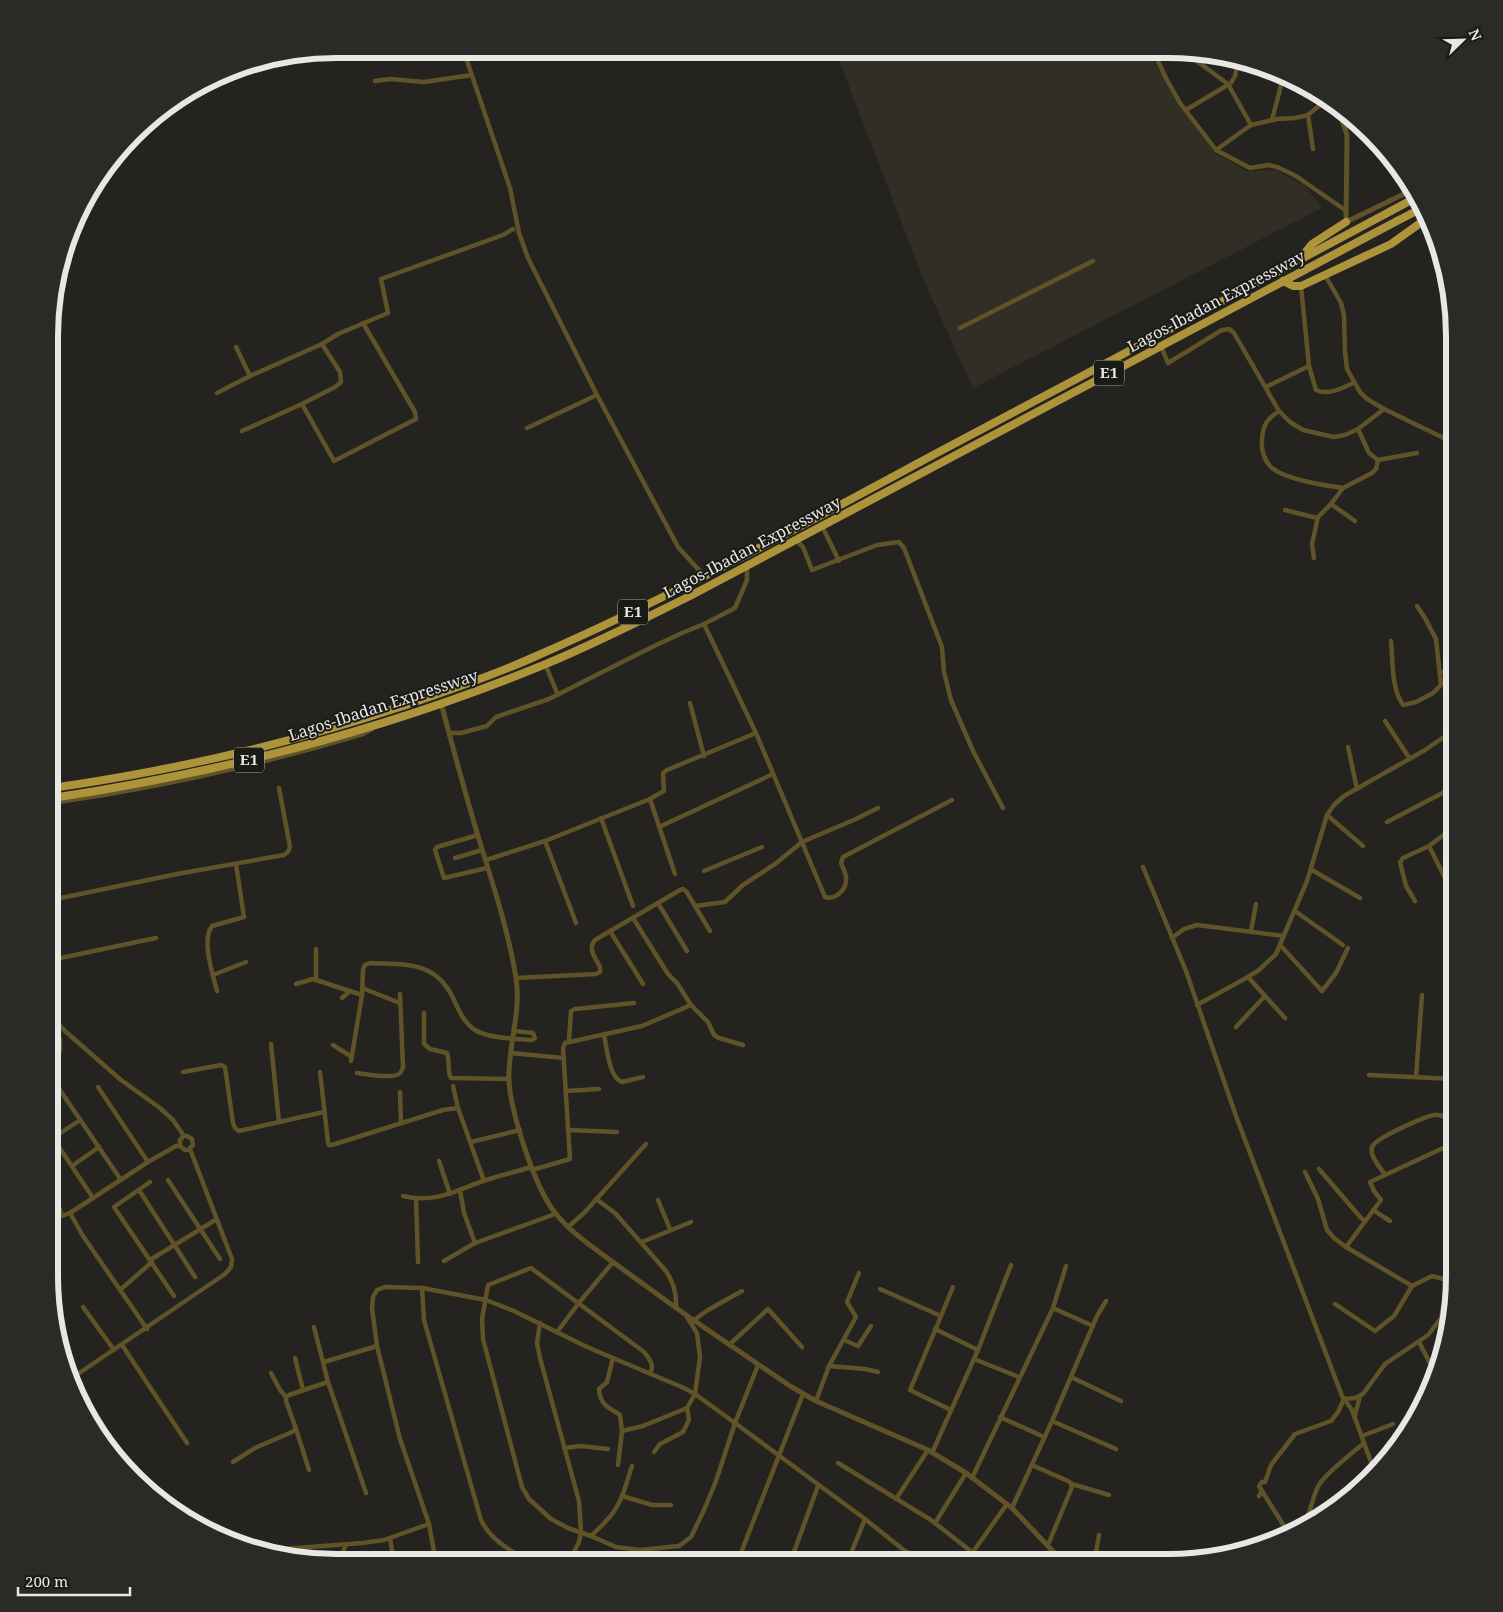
<svg xmlns="http://www.w3.org/2000/svg" width="1503" height="1612" viewBox="0 0 1503 1612" font-family="'Noto Serif',serif">
	<style>
		.built { fill: #312e26 }
		.lines { fill: none; stroke-linecap: round; stroke-linejoin: round }
		.minor { stroke: #5f5327; stroke-width: 4.5 }
		.tertiary { stroke: #5f5327; stroke-width: 5 }
		.motorway { stroke: #ad943a; stroke-width: 8 }
		.motorway-bridge { stroke: #ad943a; stroke-width: 8 }
		.labels { text-anchor: middle; stroke-width: 4; stroke-linejoin: round; paint-order: stroke }
		.shield { fill: #1a1a17; stroke: #aaaaa7; stroke-width: 1 }
		.shield-label { font-size: 15px; font-weight: bold; fill: #e7e7e5 }
		.street-label { font-size: 16px; fill: #e7e7e5; stroke: #1a1a17 }
		.rim { fill: none; stroke: #e7e7e5; stroke-width: 6 }
	</style>
	<rect width="100%" height="100%" fill="#242320"/>
	<path class="built" d="M835,50L1150,51V55L1185,113L1215,153L1246,171L1276,170L1305,186L1322,208L973,388L924,281Z"/>
	<g class="lines">
		<g class="minor">
			<path d="M463,49L510,188L519,233L528,258L597,395L678,547L697,568L706,576"/>
			<path d="M1153,51L1166,78L1180,103L1216,150L1250,168L1269,165L1277,167L1296,176L1345,210"/>
			<path d="M1193,51L1192,56L1194,59L1228,84L1251,125"/>
			<path d="M375,81L390,79L424,82L472,75"/>
			<path d="M1186,110L1231,83L1235,76L1238,62"/>
			<path d="M1308,115L1313,149"/>
			<path d="M1272,120L1283,78"/>
			<path d="M1216,150L1251,125L1277,119L1295,118L1308,115L1327,99"/>
			<path d="M1406,193L1412,189"/>
			<path d="M1419,224L1427,220"/>
			<path d="M1325,275L1341,303L1344,315L1345,352L1347,369L1360,392L1367,399L1384,409L1454,443"/>
			<path d="M1301,286L1309,366L1316,390C1328,396 1342,388 1353,383"/>
			<path d="M960,328L1093,261"/>
			<path d="M1161,346L1168,363L1222,330L1229,329L1234,333L1279,411L1290,422L1303,430L1334,437L1345,435L1358,429L1384,409"/>
			<path d="M236,347L250,376"/>
			<path d="M1266,387L1309,366"/>
			<path d="M217,393L250,376L322,344L338,334L388,313L381,279L503,235L513,229"/>
			<path d="M302,404L334,461L416,419L415,412L363,323"/>
			<path d="M1279,411C1267,419 1263,425 1262,439C1261,449 1264,461 1272,468C1287,480 1324,485 1343,488"/>
			<path d="M527,428L597,395"/>
			<path d="M1358,429L1369,453L1378,460L1417,453"/>
			<path d="M242,431L302,404L335,387L341,382L340,372L322,344"/>
			<path d="M1331,504L1355,521"/>
			<path d="M1285,510L1317,518"/>
			<path d="M822,526L839,561"/>
			<path d="M796,540L803,547L812,570L877,545L899,542L904,548L942,647L944,672L951,700L973,751L1003,808"/>
			<path d="M1314,558L1312,544L1318,517L1331,504L1343,488L1372,473L1376,469L1378,460"/>
			<path d="M704,624L756,733L825,897C835,900 847,890 846,878C846,873 843,868 841,863L843,857L952,800"/>
			<path d="M1391,641C1393,661 1391,688 1403,705L1416,702L1433,693L1441,685L1436,639L1425,618L1417,606"/>
			<path d="M545,664L558,695"/>
			<path d="M1440,673L1454,669"/>
			<path d="M690,703L704,756"/>
			<path d="M1385,721L1410,759"/>
			<path d="M1453,731L1454,746"/>
			<path d="M450,733H461L487,726L496,717L549,699L650,648L682,633L704,624L735,608L747,580V566"/>
			<path d="M1348,747L1357,789"/>
			<path d="M650,799L675,874"/>
			<path d="M52,803C158,788 260,765 363,734L372,729"/>
			<path d="M1327,815L1363,846"/>
			<path d="M601,818L633,906"/>
			<path d="M1387,822L1454,787"/>
			<path d="M659,827L773,774"/>
			<path d="M478,835L437,847L435,850L444,878L487,868"/>
			<path d="M545,841L576,923"/>
			<path d="M1429,846L1454,896"/>
			<path d="M455,858L482,850"/>
			<path d="M486,860L545,841L650,799L664,791L663,773L667,770L756,733"/>
			<path d="M1143,867L1186,971L1236,1116L1342,1396L1352,1410L1375,1473"/>
			<path d="M1312,870L1360,898"/>
			<path d="M704,871L762,847"/>
			<path d="M51,900L177,874L284,855L288,852L290,847L279,788"/>
			<path d="M1415,901L1406,886L1400,862L1403,858L1429,846L1454,827"/>
			<path d="M658,903L687,951"/>
			<path d="M695,906L725,902L743,885L775,864L802,842L856,819L878,808"/>
			<path d="M1295,911L1343,945"/>
			<path d="M633,918L668,974L677,983L691,1005L708,1022L714,1035L719,1038L743,1045"/>
			<path d="M610,931L643,984"/>
			<path d="M1251,931L1256,904"/>
			<path d="M1172,938L1184,929L1197,925L1284,936"/>
			<path d="M1281,946L1322,991L1336,973L1348,948"/>
			<path d="M316,949V980"/>
			<path d="M51,960L156,938"/>
			<path d="M213,975L246,962"/>
			<path d="M1248,977L1285,1018"/>
			<path d="M516,978L596,974L600,972V967C596,958 587,950 595,940L680,890L683,889L686,891L710,931"/>
			<path d="M296,984L313,979L362,995"/>
			<path d="M362,988L400,1003"/>
			<path d="M217,991C213,975 201,940 212,926L244,917L236,864"/>
			<path d="M342,998L350,991"/>
			<path d="M1197,1005L1248,977L1259,970L1276,954L1307,881L1327,815L1334,805L1344,796L1425,750L1454,730"/>
			<path d="M51,1012L53,1018L65,1031L121,1080L160,1108L173,1120L184,1136H187L192,1139L193,1145L188,1150H185L180,1146V1140L184,1136"/>
			<path d="M424,1013V1044L430,1049L447,1053C450,1061 447,1072 451,1078L509,1079"/>
			<path d="M1236,1027L1265,996"/>
			<path d="M604,1035C607,1048 609,1078 622,1082L643,1077"/>
			<path d="M569,1041L571,1011L575,1009L634,1003"/>
			<path d="M271,1044L279,1122"/>
			<path d="M333,1045L352,1057"/>
			<path d="M511,1053L564,1058"/>
			<path d="M50,1056L60,1051V1040L54,1022"/>
			<path d="M351,1061L362,995L363,969L365,965L370,963C405,965 435,960 453,998C458,1009 464,1023 475,1030C487,1038 516,1039 532,1040L535,1038L533,1033L514,1031"/>
			<path d="M183,1072L221,1065L225,1067L233,1123L235,1128L239,1131L324,1112"/>
			<path d="M320,1072L328,1142L329,1145H332L443,1110L458,1108L484,1181"/>
			<path d="M357,1073C365,1074 392,1079 399,1074C402,1072 402,1070 403,1067L400,994"/>
			<path d="M1369,1075L1454,1079"/>
			<path d="M1416,1077L1422,995"/>
			<path d="M453,1086L458,1108"/>
			<path d="M98,1087L148,1162"/>
			<path d="M60,1090L121,1180"/>
			<path d="M566,1091L599,1089"/>
			<path d="M400,1092L401,1123"/>
			<path d="M568,1130L617,1132"/>
			<path d="M53,1138L93,1198"/>
			<path d="M50,1140L80,1120"/>
			<path d="M471,1142L520,1130"/>
			<path d="M439,1161L450,1194"/>
			<path d="M72,1166L99,1147"/>
			<path d="M1319,1169L1361,1218L1365,1221"/>
			<path d="M532,1170L570,1159L563,1048L565,1043L642,1026L691,1005"/>
			<path d="M1305,1172L1318,1199L1327,1230L1334,1238L1346,1247L1412,1286L1394,1316L1375,1331L1335,1304"/>
			<path d="M1385,1175C1381,1168 1369,1156 1372,1147C1375,1138 1424,1117 1434,1115C1440,1114 1443,1118 1449,1115"/>
			<path d="M168,1180L220,1259"/>
			<path d="M150,1182L114,1207L174,1296"/>
			<path d="M139,1190L195,1277"/>
			<path d="M460,1190L464,1213L475,1243"/>
			<path d="M50,1192L58,1204L62,1216"/>
			<path d="M403,1196C436,1204 456,1190 486,1180C501,1175 516,1172 531,1167"/>
			<path d="M416,1199L418,1262"/>
			<path d="M596,1199L615,1213L666,1271C674,1283 677,1294 676,1308"/>
			<path d="M658,1200L670,1229"/>
			<path d="M1373,1210L1390,1221"/>
			<path d="M70,1213L83,1236L147,1329"/>
			<path d="M50,1217L62,1216L70,1213L148,1162L176,1146H180"/>
			<path d="M568,1227L584,1213L646,1144"/>
			<path d="M642,1242L691,1222"/>
			<path d="M1346,1247L1381,1200L1374,1191L1370,1182L1454,1143"/>
			<path d="M150,1260L217,1219"/>
			<path d="M444,1261L475,1243L555,1214"/>
			<path d="M1412,1286L1432,1276L1454,1282"/>
			<path d="M422,1288L424,1320L481,1520C491,1541 512,1551 531,1563"/>
			<path d="M880,1289L941,1316L910,1390L951,1410"/>
			<path d="M120,1290L152,1262"/>
			<path d="M1444,1303L1450,1315"/>
			<path d="M83,1307L114,1350"/>
			<path d="M1053,1308L1093,1326"/>
			<path d="M941,1316L953,1287"/>
			<path d="M694,1320L708,1310L742,1291"/>
			<path d="M540,1323L537,1343L540,1358L579,1501L581,1532L579,1542L568,1563"/>
			<path d="M314,1327L328,1382L366,1493"/>
			<path d="M935,1329L978,1350"/>
			<path d="M557,1332L578,1304L613,1262"/>
			<path d="M844,1340L858,1346L871,1326"/>
			<path d="M1419,1342L1435,1373"/>
			<path d="M122,1345L187,1443"/>
			<path d="M729,1345L768,1309L802,1347"/>
			<path d="M295,1358L303,1390"/>
			<path d="M613,1358L607,1382L599,1389C600,1405 608,1407 620,1415L622,1431"/>
			<path d="M974,1359L1019,1377"/>
			<path d="M324,1362L377,1346"/>
			<path d="M829,1366L856,1317L847,1302L859,1273"/>
			<path d="M271,1373L280,1390L286,1397"/>
			<path d="M650,1373C655,1366 649,1358 644,1352L531,1268L488,1285L482,1319L483,1339L522,1487L529,1499L551,1519L568,1528L591,1536L616,1547L640,1550L679,1546L691,1537L704,1510L716,1481L735,1423L758,1365"/>
			<path d="M1071,1377L1121,1401"/>
			<path d="M69,1380L225,1274L231,1267L232,1259L190,1149"/>
			<path d="M1426,1392L1429,1389"/>
			<path d="M816,1401L829,1366L865,1369L878,1372"/>
			<path d="M1355,1415L1360,1396"/>
			<path d="M1000,1417L1044,1437"/>
			<path d="M1052,1421L1116,1449"/>
			<path d="M296,1429L309,1470"/>
			<path d="M1362,1436L1393,1424"/>
			<path d="M564,1448L581,1446L608,1449"/>
			<path d="M654,1452L660,1444L683,1432L689,1420L687,1408L695,1394L700,1357L697,1333L687,1317"/>
			<path d="M932,1453L978,1350L1011,1265"/>
			<path d="M233,1462L255,1448L292,1432L296,1429L286,1401V1397L289,1395L328,1382"/>
			<path d="M838,1463L931,1520L986,1563"/>
			<path d="M618,1465L622,1431L643,1426L687,1408"/>
			<path d="M1032,1465L1070,1482L1072,1487L1048,1545"/>
			<path d="M972,1478L1053,1308L1066,1266"/>
			<path d="M1072,1484L1109,1495"/>
			<path d="M1262,1491L1289,1534"/>
			<path d="M622,1496L652,1505H671"/>
			<path d="M1259,1496L1262,1491L1259,1486L1262,1482H1265L1271,1465L1295,1434L1331,1421L1338,1412L1344,1399L1355,1398L1363,1394L1385,1364L1428,1335L1441,1318L1444,1302L1454,1283"/>
			<path d="M896,1499L928,1450"/>
			<path d="M1012,1508L1052,1421L1097,1316L1106,1301"/>
			<path d="M935,1523L966,1473"/>
			<path d="M1301,1528C1312,1515 1312,1492 1321,1482C1331,1469 1350,1455 1364,1443"/>
			<path d="M591,1536C600,1527 610,1519 616,1508C624,1496 627,1480 632,1466"/>
			<path d="M390,1538L394,1563"/>
			<path d="M973,1552L1007,1504"/>
			<path d="M264,1554L270,1550L362,1543L384,1540L429,1524"/>
			<path d="M1096,1555L1103,1556L1110,1563"/>
			<path d="M339,1563L346,1544"/>
			<path d="M436,1563L429,1524L400,1439L377,1346L372,1308L373,1297L377,1290L385,1287L422,1288L486,1300L514,1311L587,1347L684,1388L695,1394L735,1423L865,1519L920,1563"/>
			<path d="M737,1563L803,1394"/>
			<path d="M790,1563L818,1486"/>
			<path d="M847,1563L865,1519"/>
			<path d="M903,1563L908,1552"/>
			<path d="M1094,1563L1099,1535"/>
		</g>
		<g class="tertiary">
			<path d="M1338,108L1347,135L1346,222L1406,193C1412,202 1421,213 1419,224"/>
			<path d="M441,703C454,752 467,801 482,849C495,891 509,934 516,978C521,1010 510,1040 509,1072C507,1104 535,1189 556,1214C568,1229 583,1240 599,1252L686,1315L790,1386L816,1401L928,1450L966,1473L1012,1508L1064,1563"/>
		</g>
		<g class="motorway">
			<path d="M1301,258L1312,244L1346,222"/>
			<path d="M1283,281L1293,286H1301L1391,244L1419,224"/>
			<path d="M52,788C171,771 289,744 403,706C447,691 492,676 534,657C672,597 803,525 935,454C1087,373 1240,293 1391,211"/>
			<path d="M52,798C218,773 381,731 536,668C589,647 639,621 690,596L1397,221"/>
		</g>
		<g class="motorway-bridge">
			<path d="M1391,211L1417,197"/>
			<path d="M1397,221L1422,208"/>
		</g>
	</g>
	<g class="labels">
		<g class="shield">
			<rect x="1094" y="360.5" width="30" height="25" rx="4"/>
			<rect x="618" y="599.5" width="30" height="25" rx="4"/>
			<rect x="234" y="747.5" width="30" height="25" rx="4"/>
		</g>
		<g class="shield-label">
			<text x="1109" y="378">E1</text>
			<text x="633" y="617">E1</text>
			<text x="249" y="765">E1</text>
		</g>
		<g class="street-label">
			<text transform="translate(1216 301) rotate(-28)" y="6">Lagos-Ibadan Expressway</text>
			<text transform="translate(752 547) rotate(-28)" y="6">Lagos-Ibadan Expressway</text>
			<text transform="translate(383 705) rotate(-18)" y="6">Lagos-Ibadan Expressway</text>
		</g>
	</g>
	<path d="M0 0H1503V1612H0ZM336 58H1168A278 278 0 0 1 1446 336V1276A278 278 0 0 1 1168 1554H336A278 278 0 0 1 58 1276V336A278 278 0 0 1 336 58Z" fill="#2a2a27" fill-rule="evenodd"/>
	<path class="rim" d="M336 58H1168A278 278 0 0 1 1446 336V1276A278 278 0 0 1 1168 1554H336A278 278 0 0 1 58 1276V336A278 278 0 0 1 336 58Z"/>
	<g transform="translate(1463 40) rotate(67)" stroke="#1a1a17" stroke-width="4" paint-order="stroke">
	<path d="M0-4L9 19L0 12L-9 19Z" fill="#e7e7e5"/>
	<text y="-8" font-size="14" font-weight="bold" text-anchor="middle" fill="#e7e7e5">N</text>
	</g>
	<path d="M18 1587v8h112v-8" fill="none" stroke="#e7e7e5" stroke-width="2.5"/>
	<text x="25" y="1587" font-size="15" fill="#e7e7e5" stroke="#1a1a17" stroke-width="4" paint-order="stroke">200 m</text>
</svg>
